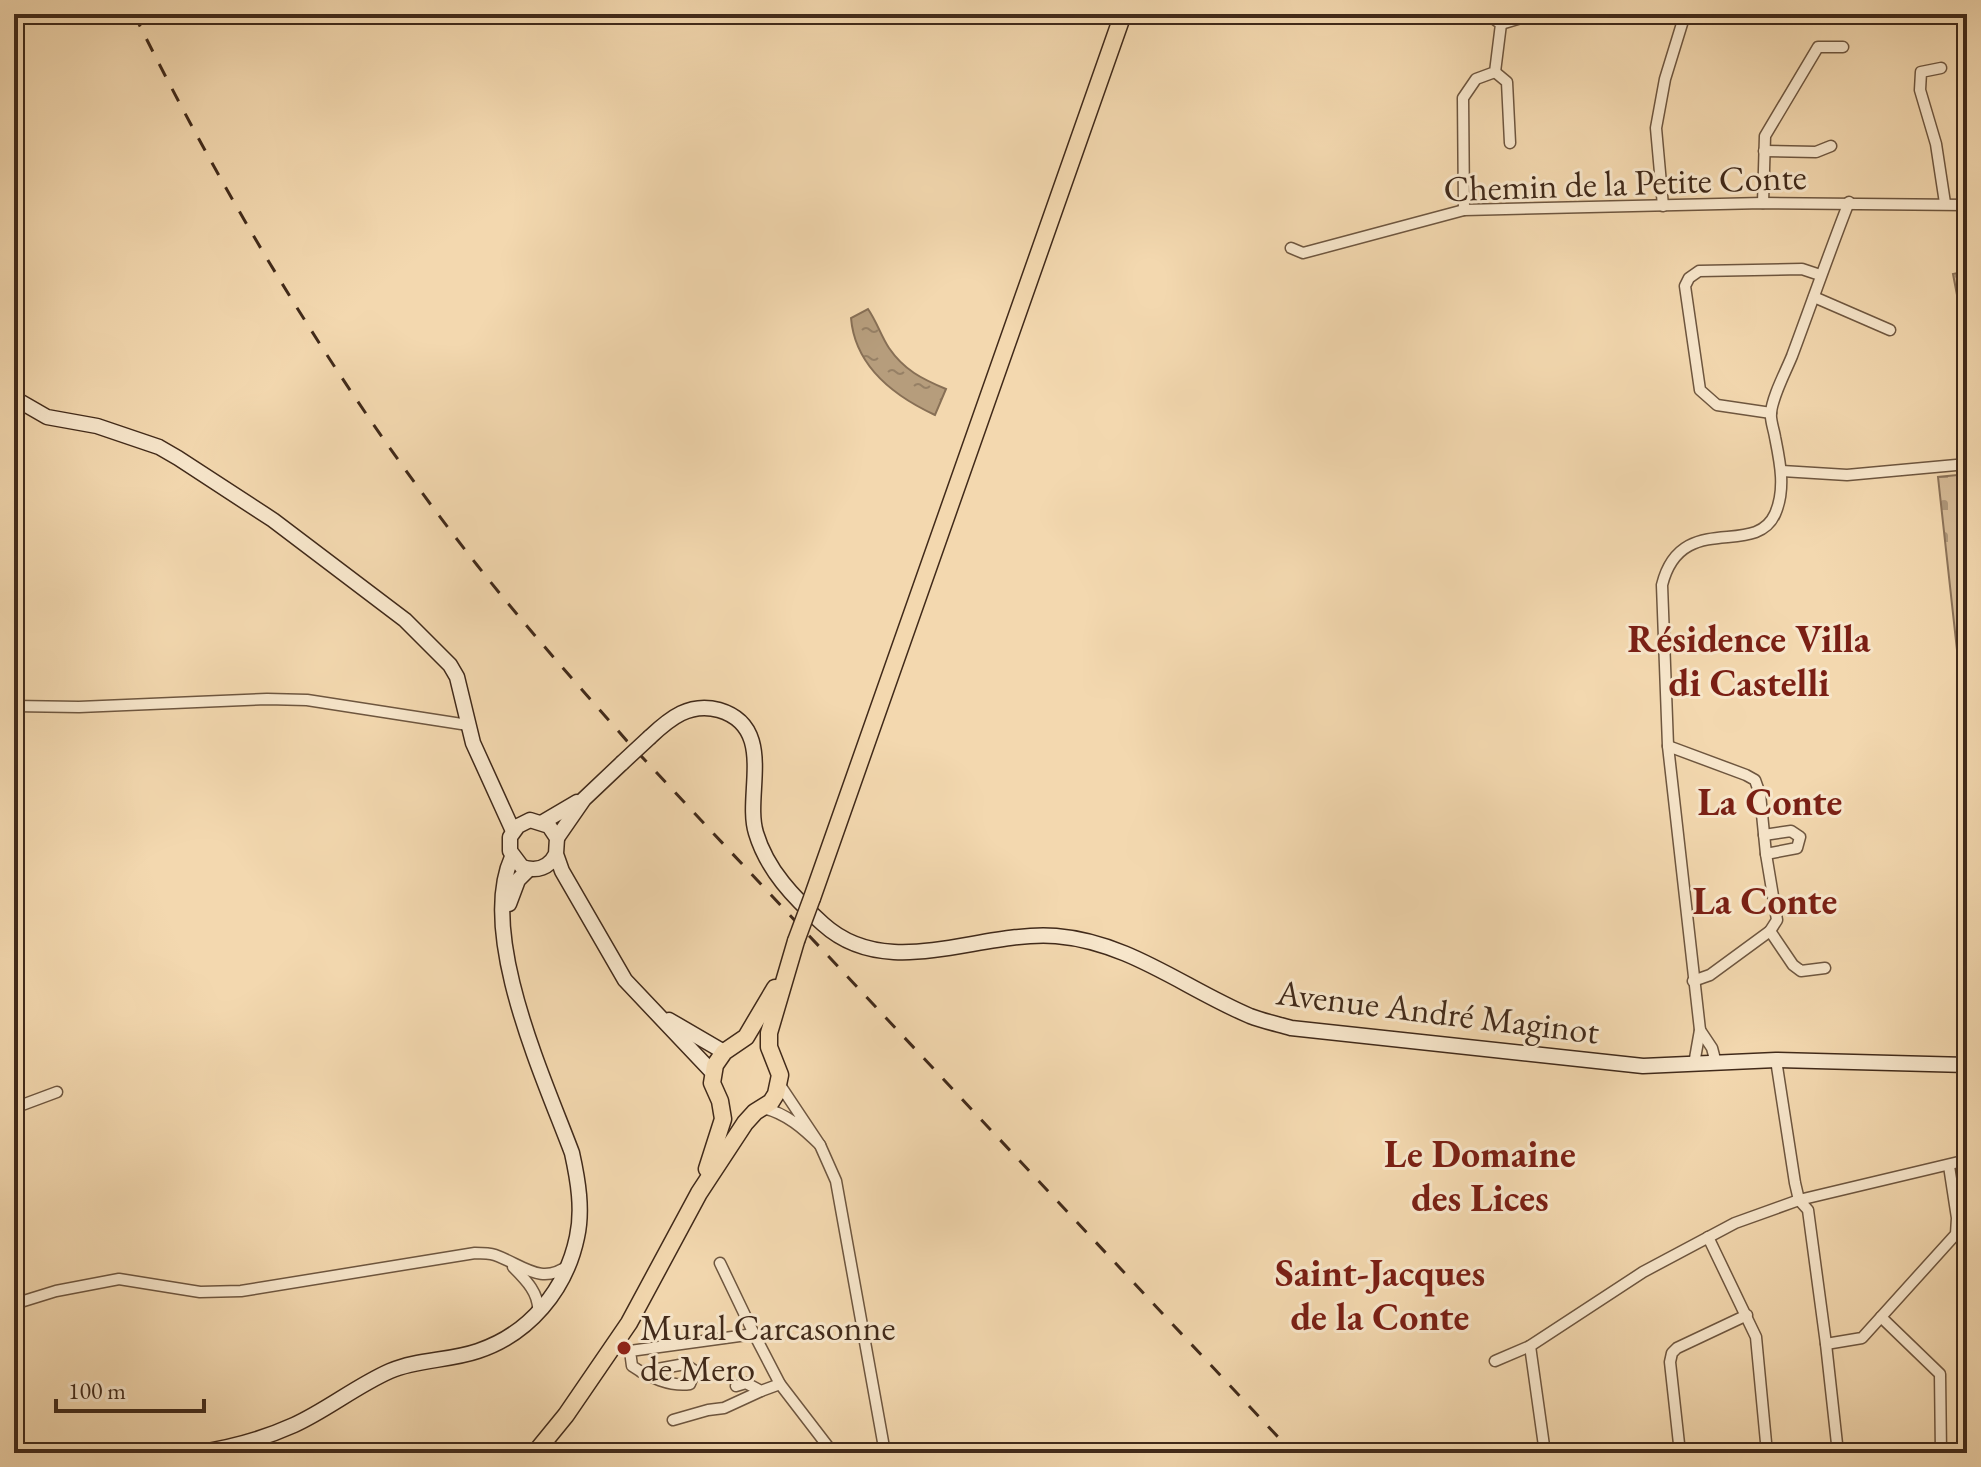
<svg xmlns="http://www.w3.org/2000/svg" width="1981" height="1467" viewBox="0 0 1981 1467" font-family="'EB Garamond',serif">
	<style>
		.cemetery { fill: url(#cemetery-stones); stroke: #8b7258; stroke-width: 2 }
		.park { fill: url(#park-dots); stroke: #8b7258; stroke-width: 2 }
		.water { fill: url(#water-ripples); stroke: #876f55; stroke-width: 2 }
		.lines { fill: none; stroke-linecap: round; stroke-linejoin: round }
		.street-casing { stroke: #6e563f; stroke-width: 13 }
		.secondary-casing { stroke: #412a1a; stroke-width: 17 }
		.primary-casing { stroke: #412a1a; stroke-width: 19 }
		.street { stroke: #f7e6cb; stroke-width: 10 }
		.secondary { stroke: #f7e6cb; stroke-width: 14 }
		.primary { stroke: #f3d8af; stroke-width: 16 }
		.rail { stroke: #412a1a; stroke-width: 3; stroke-dasharray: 14 14; stroke-linecap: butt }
		.secondary-bridge-casing { stroke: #412a1a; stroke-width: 17; stroke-linecap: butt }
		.primary-bridge-casing { stroke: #412a1a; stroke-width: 19; stroke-linecap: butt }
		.secondary-bridge { stroke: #f7e6cb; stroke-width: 14 }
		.primary-bridge { stroke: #f3d8af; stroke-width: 16 }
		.poi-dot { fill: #8f2418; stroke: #f7e6cb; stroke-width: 3 }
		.labels { text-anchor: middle; stroke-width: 6; stroke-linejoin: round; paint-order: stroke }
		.street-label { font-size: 36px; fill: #412a1a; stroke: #f7e6cb }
		.poi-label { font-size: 36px; fill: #412a1a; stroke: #f7e6cb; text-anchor: start }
		.neighbourhood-label { font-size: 38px; font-weight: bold; fill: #7a1f14; stroke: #f7e6cb }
	</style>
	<defs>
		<pattern id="cemetery-stones" width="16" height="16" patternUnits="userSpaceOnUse" patternTransform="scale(2)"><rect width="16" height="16" fill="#d5ba96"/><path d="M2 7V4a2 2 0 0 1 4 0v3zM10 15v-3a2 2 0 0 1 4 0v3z" fill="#ae977a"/></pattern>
		<pattern id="park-dots" width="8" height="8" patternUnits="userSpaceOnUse" patternTransform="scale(2)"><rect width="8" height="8" fill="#d5ba96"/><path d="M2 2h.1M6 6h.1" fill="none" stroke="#ae977a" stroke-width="1.8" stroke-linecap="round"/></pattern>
		<pattern id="water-ripples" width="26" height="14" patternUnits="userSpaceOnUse" patternTransform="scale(2)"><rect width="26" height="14" fill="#b69d7c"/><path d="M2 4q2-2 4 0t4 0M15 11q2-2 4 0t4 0" fill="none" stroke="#968065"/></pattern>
	</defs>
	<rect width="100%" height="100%" fill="#f3d8af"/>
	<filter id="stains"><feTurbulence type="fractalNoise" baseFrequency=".0025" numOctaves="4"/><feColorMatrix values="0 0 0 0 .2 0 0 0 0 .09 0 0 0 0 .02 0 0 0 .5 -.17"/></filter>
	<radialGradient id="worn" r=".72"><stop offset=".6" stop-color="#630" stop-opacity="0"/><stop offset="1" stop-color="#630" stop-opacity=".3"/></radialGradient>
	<path class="cemetery" d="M1967,474V741L1938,477Z"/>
	<path class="park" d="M1967,271V342H1966L1953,274Z"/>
	<path class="water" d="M868,309C877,322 881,336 889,348C904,370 922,379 946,389L935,415C894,396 855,366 851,318Z"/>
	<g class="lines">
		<defs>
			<g id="street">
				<path d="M1501,24L1534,14"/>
				<path d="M1941,68L1921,72L1920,90L1936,144L1945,203"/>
				<path d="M1495,72L1507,82L1510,143"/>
				<path d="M1764,151L1816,152L1831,146"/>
				<path d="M1763,203L1765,136L1818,47H1843"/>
				<path d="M1663,206L1656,128L1665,79L1685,14"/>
				<path d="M1464,210L1463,98L1476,79L1495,72L1501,24L1487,14"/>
				<path d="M1291,248L1303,253L1464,210L1763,203L1967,205"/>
				<path d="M1814,297L1890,330"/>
				<path d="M1771,413L1717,405L1700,390L1685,286L1689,278L1699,271L1802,269L1820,275"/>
				<path d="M1782,471L1847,475L1967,464"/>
				<path d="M14,706L79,707L267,699L307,700L468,725"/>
				<path d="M1668,746L1746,775L1755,780L1760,794L1766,854L1777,920L1770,931L1710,975L1693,981"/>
				<path d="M1764,835L1791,831L1800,837L1797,848L1766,854"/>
				<path d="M1770,931L1793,965L1801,971L1825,968"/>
				<path d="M1700,1030L1712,1048L1716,1063"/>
				<path d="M1776,1060L1795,1183L1799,1200L1808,1210L1826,1344L1838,1453"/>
				<path d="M1694,1064L1700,1030L1668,746L1662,585C1681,509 1755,559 1775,514C1786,489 1780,462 1775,437C1774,430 1770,420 1771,413C1772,397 1786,371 1792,356C1811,305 1829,253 1849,202"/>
				<path d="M14,1108L57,1092"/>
				<path d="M763,1108C786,1113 804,1129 820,1145L780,1085"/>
				<path d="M820,1145L836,1181L885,1453"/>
				<path d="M1708,1237L1756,1337L1767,1453"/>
				<path d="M720,1263L754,1334"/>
				<path d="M513,1267C526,1280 540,1294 538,1313"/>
				<path d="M14,1304L56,1291L119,1279L200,1292L241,1291L475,1253C481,1253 489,1253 495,1255C523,1265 541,1286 569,1265"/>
				<path d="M1881,1317L1940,1374L1941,1453"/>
				<path d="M1826,1344L1862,1338L1956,1234L1957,1218L1949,1166"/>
				<path d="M1530,1346L1545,1453"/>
				<path d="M1495,1361L1530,1346L1643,1272L1735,1223L1799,1200L1967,1160"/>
				<path d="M641,1372L685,1364L695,1371L690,1384C671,1387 648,1377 632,1366L630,1351L754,1334L780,1384L833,1453"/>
				<path d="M736,1386L746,1383L761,1391L780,1384"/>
				<path d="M673,1420L708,1410L724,1408L761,1391"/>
				<path d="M1680,1453L1670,1362L1672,1353L1677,1348L1747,1315"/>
			</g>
			<g id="secondary">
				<path d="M14,398L47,417L97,426L159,447L178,458L273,520L405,620L450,665L457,677L473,743L513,831"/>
				<path d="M650,737C670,718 690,702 719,710C777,727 744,795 756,833C767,870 794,898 823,924C888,983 979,930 1056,936C1129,942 1184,988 1250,1016C1263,1021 1277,1024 1291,1028L1643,1066L1776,1060L1967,1065"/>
				<path d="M543,822L577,802"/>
				<path d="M557,838L584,799L622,763"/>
				<path d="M556,854C549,868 537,872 522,867L510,851V837L518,826L530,820L549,826L557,838L556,854L562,871L625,980L713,1073"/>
				<path d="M509,904L518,880L529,869"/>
				<path d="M669,1020L724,1052"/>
				<path d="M195,1453C230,1448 263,1439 294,1425C327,1410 356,1386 390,1371C418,1359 449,1361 478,1351C529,1334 566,1290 577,1237C583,1210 578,1180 572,1153C544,1078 477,934 512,857"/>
			</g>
			<g id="primary">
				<path d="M812,898L1123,14"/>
				<path d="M707,1169L723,1119L720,1101L712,1083L715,1065L724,1052L746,1037L775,988"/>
				<path d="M535,1453L566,1415L629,1323L699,1193L745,1123L755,1112L771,1102L776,1094L780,1075L769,1047V1033L796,941"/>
			</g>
		</defs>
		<use href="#street" class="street-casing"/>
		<use href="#secondary" class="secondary-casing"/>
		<use href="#primary" class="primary-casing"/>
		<use href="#street" class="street"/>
		<use href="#secondary" class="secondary"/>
		<use href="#primary" class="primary"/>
		<path class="rail" d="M134,14C230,208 343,395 477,565C525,626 576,683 627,741L1293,1453"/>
		<defs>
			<path id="secondary-bridge" d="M622,763L650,737"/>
			<path id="primary-bridge" d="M796,941L812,898"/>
		</defs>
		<use href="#secondary-bridge" class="secondary-bridge-casing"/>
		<use href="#primary-bridge" class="primary-bridge-casing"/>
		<use href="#secondary-bridge" class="secondary-bridge"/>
		<use href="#primary-bridge" class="primary-bridge"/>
	</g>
	<circle class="poi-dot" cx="624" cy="1348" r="8"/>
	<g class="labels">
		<g class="street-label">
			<text transform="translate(1625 182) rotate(-2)" y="13">Chemin de la Petite Conte</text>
			<text transform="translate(1438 1011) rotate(7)" y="13">Avenue André Maginot</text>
		</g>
		<g class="poi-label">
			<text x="640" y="1340">Mural Carcasonne<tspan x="640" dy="41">de Mero</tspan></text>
		</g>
		<g class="neighbourhood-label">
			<text x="1749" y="652">Résidence Villa<tspan x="1749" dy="44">di Castelli</tspan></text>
			<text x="1770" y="815">La Conte</text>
			<text x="1765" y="914">La Conte</text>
			<text x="1480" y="1167">Le Domaine<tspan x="1480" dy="44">des Lices</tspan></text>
			<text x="1380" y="1286">Saint-Jacques<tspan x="1380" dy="44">de la Conte</tspan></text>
		</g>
	</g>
	<rect width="1981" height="1467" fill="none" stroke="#f3d8af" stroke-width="48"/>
	<rect x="16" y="16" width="1949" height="1435" fill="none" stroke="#412a1a" stroke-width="4"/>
	<rect x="24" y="24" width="1933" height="1419" fill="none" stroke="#412a1a" stroke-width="2"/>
	<path d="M56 1399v12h148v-12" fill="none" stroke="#412a1a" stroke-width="4"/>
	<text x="68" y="1399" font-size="24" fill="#412a1a" stroke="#f7e6cb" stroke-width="6" paint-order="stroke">100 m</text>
	<rect width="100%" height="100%" filter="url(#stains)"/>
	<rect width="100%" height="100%" fill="url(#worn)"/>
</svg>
